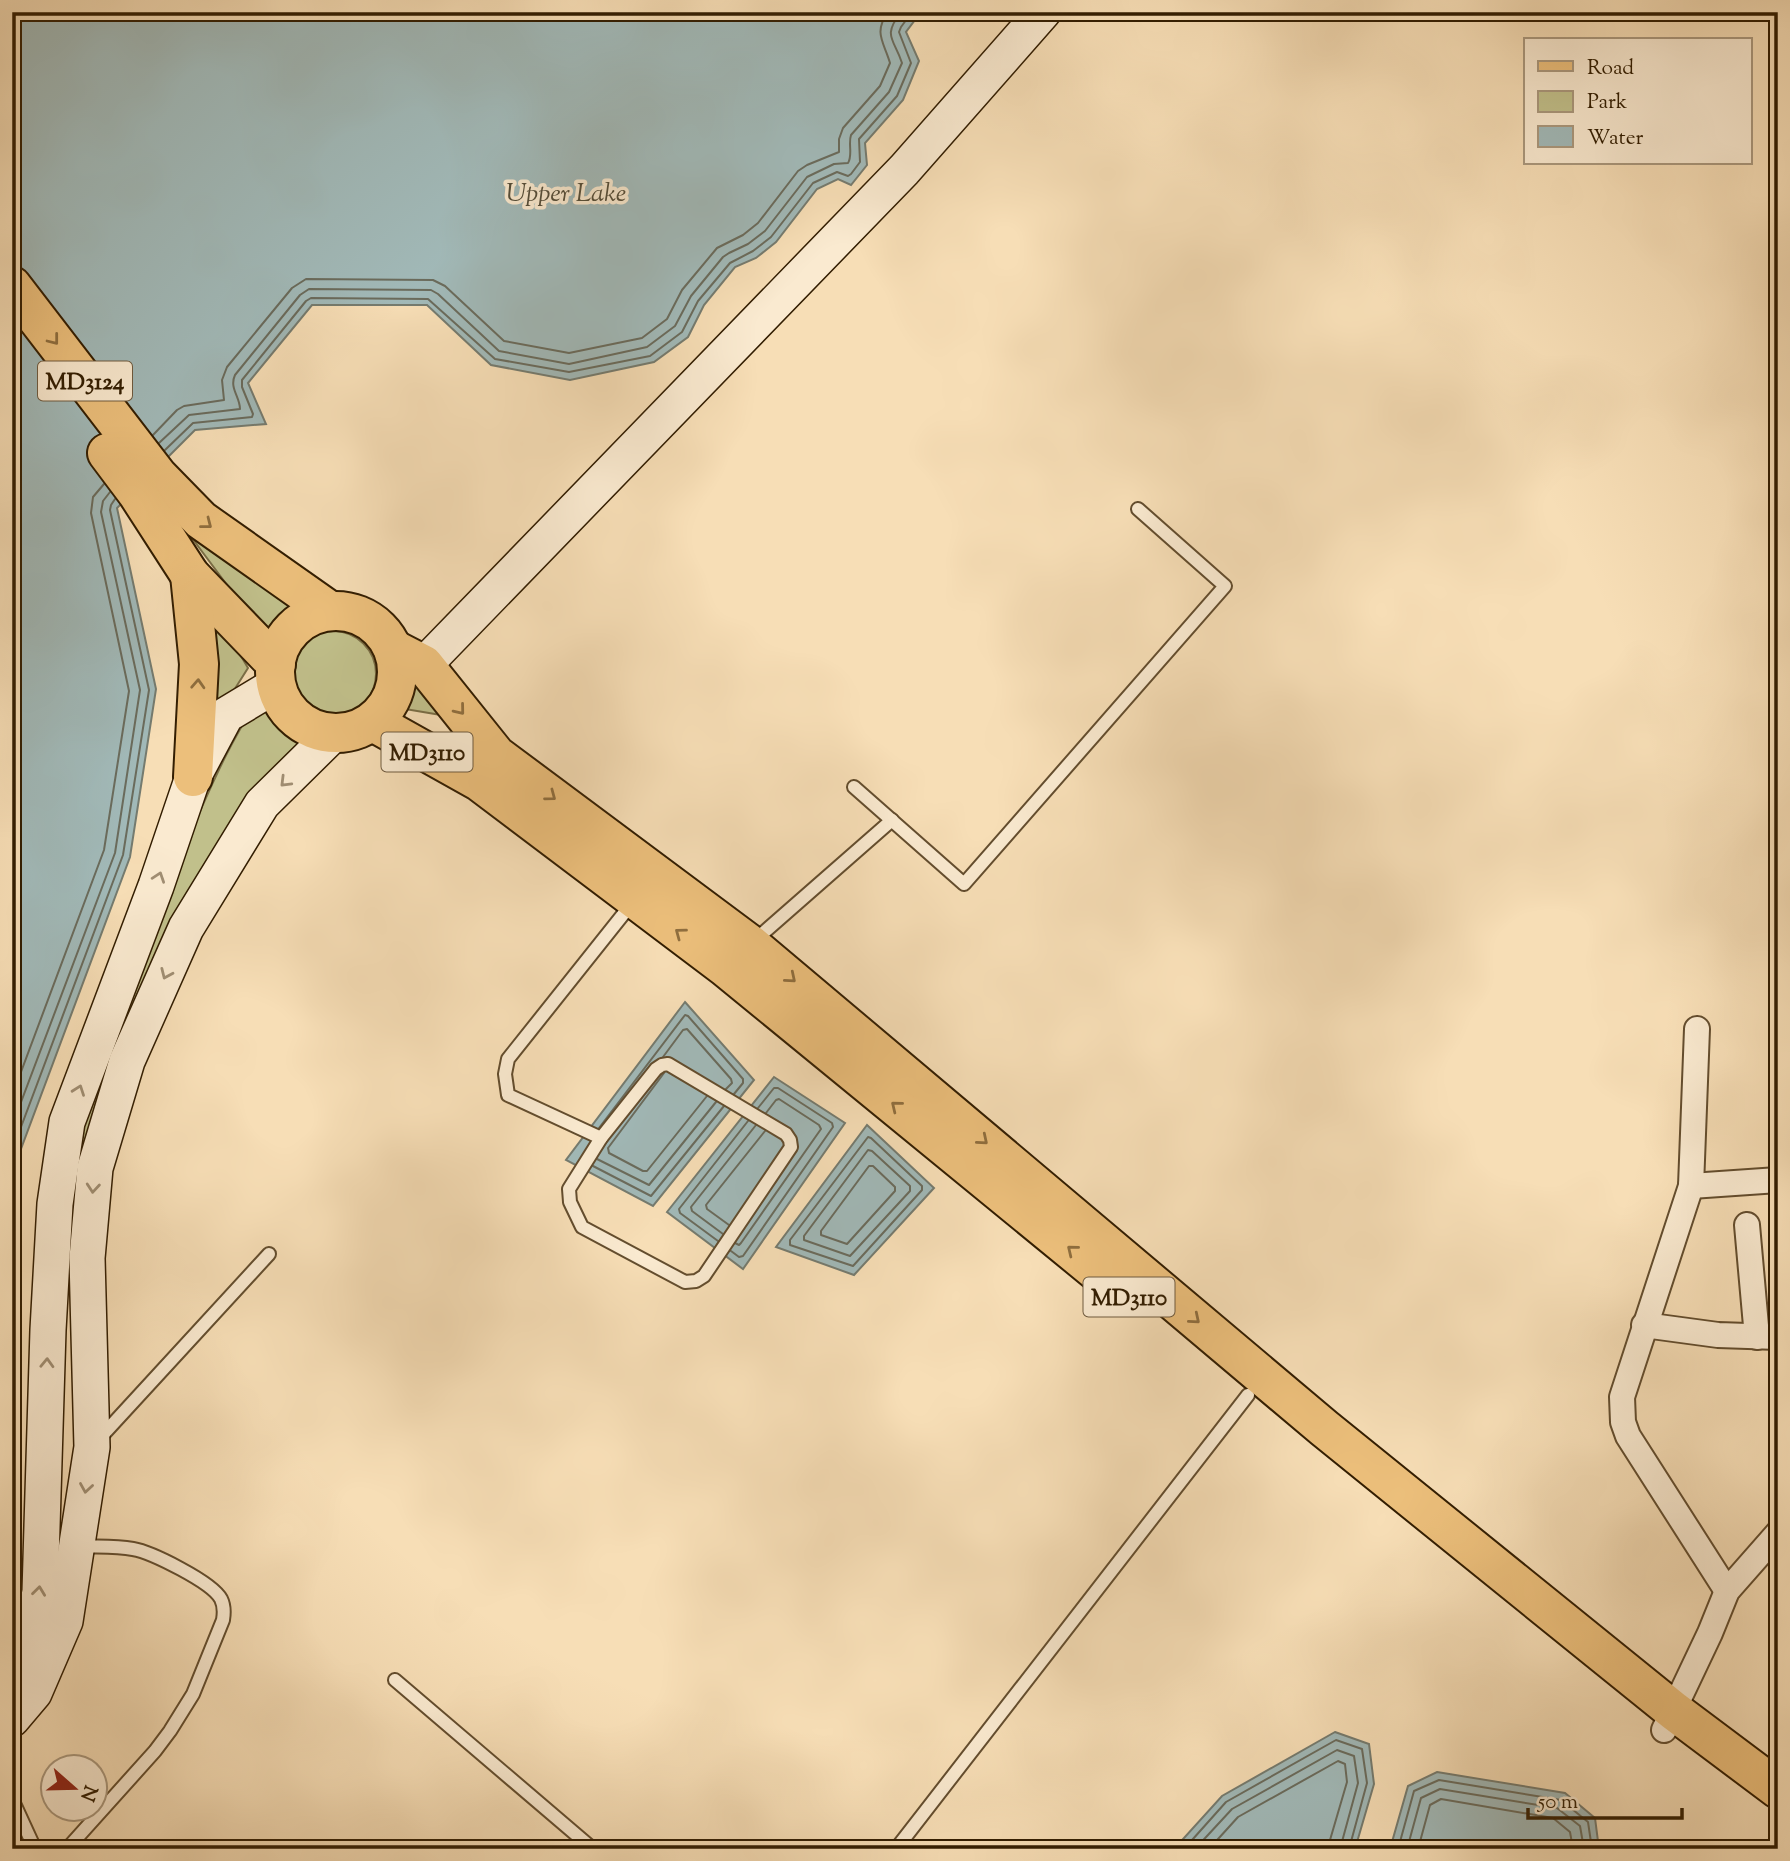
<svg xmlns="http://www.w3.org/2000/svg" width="1790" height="1861" viewBox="0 0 1790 1861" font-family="'Sorts Mill Goudy',serif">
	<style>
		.green { fill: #c1c08b; stroke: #7a6e46; stroke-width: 2 }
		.water { fill: #a1b9b8; stroke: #757b6f; stroke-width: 2 }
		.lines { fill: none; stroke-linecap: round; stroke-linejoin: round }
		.shore { stroke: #6a6b5c; stroke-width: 2 }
		.lane-casing { stroke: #634d2e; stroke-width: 16 }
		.street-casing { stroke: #634d2e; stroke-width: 28 }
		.secondary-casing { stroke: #321d01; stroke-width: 38 }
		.primary-casing { stroke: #321d01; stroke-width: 42 }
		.lane { stroke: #faead0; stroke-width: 12 }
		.street { stroke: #faead0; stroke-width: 24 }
		.secondary { stroke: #faead0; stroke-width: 35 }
		.primary { stroke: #ecbf7b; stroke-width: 38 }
		.oneway { stroke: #8f6e3e }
		.oneway2 { stroke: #a08e73 }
		.labels { text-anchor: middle; stroke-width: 7; stroke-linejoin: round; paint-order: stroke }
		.shield { fill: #faead0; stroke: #6e5a3f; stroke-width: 2 }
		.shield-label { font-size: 23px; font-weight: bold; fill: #321d01 }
		.water-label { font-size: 26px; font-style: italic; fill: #534c38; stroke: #faead0 }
	</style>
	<rect width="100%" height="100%" fill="#f7deb6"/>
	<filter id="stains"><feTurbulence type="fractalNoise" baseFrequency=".00286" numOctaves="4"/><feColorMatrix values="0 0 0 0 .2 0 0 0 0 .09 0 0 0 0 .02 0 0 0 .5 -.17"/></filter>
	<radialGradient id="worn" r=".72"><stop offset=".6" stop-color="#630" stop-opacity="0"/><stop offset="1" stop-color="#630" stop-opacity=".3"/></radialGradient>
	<g class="green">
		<path d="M162,498L303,606L289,615L266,642L236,597Z"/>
		<path d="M214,614L217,615L248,668L212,725Z"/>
		<circle cx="333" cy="674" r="43"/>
		<path d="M419,674L453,717L399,708L404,688Z"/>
		<path d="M263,693L303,741L92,1144L77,1139C114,1034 149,927 194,825C214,779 234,734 263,693Z"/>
	</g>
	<g class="water">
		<path d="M12,12H921L906,32L919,61L903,100L865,143L867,165L851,185L838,179L817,189L776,242L756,258L735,267L704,305L688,337L654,362L570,380L491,365L427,305H312L248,383L266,424L195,430L117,508L156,689L130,857L15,1165L12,1213Z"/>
		<path d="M685,1002L754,1080L653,1206L566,1160Z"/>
		<path d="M774,1077L845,1123L743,1269L667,1212Z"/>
		<path d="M867,1125L934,1188L854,1275L776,1247Z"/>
		<path d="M1335,1732L1369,1744L1374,1784L1355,1849H1174L1222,1796Z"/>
		<path d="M1437,1772L1565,1793L1595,1818L1599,1849H1390L1408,1786Z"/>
	</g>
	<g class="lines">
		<g class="shore">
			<path d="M153,435L177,410L184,406L224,400L222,380L227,367L292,288L306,279L433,280L445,286L504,341L569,353L642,338L667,319L682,290L717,248L743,235L758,223L798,171L807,165L839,152V139L843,128L880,86L890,63C884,42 873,33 888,12"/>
			<path d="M159,443L189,415L240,409C240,397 229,388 235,375L300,295L309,289L431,290L438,294L499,351L569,364L647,347L675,326L691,296L723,257L729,253L748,244L765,231L807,177L834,164L848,163C853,155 848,144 851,135L889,92L902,63C894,38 882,37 901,12"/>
			<path d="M165,450L193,423L252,417L253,414L242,387V380L306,301L311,298L428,299L495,359L569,372L650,356L682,332L698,301L730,263L753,251L771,237L813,183L837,172L848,176L851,174L860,162L859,139L897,96L911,63L899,32L901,27L912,12"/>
			<path d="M663,1057L683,1030L687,1029L731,1079L732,1083L726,1089"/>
			<path d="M664,1073L608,1148L609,1153L643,1171H647L707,1096"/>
			<path d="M12,1096L104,850L129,691L91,513L93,497L104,484"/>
			<path d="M12,1126L115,853L140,690L101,512L103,501L110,492"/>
			<path d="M599,1128L685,1015L688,1016L743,1079V1083L734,1094"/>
			<path d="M868,1137L871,1138L922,1186V1190L853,1266L790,1245V1240Z"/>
			<path d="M868,1150L872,1151L910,1186V1191L850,1256L804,1240V1236Z"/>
			<path d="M12,1151L123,855L149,690L110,510L111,505L115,499"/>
			<path d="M597,1159L649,1185L716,1102"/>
			<path d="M593,1166L651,1196L724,1106"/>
			<path d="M869,1166H873L895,1187V1191L847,1244L821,1235V1231Z"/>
			<path d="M729,1225L707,1209L706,1205L765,1131"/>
			<path d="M723,1234L692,1211L691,1207L756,1125"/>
			<path d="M718,1241L680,1213L679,1209L748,1121"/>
			<path d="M735,1243L739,1245L741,1243L821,1129L819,1125L779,1099L776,1100L766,1113"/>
			<path d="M731,1251L739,1257L743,1256L833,1127L832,1123L778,1088H774L758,1108"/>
			<path d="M1184,1849L1226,1802L1336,1740L1362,1749L1367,1783L1349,1849"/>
			<path d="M1195,1849L1232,1809L1337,1750L1354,1756L1358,1783L1340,1849"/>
			<path d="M1209,1849L1238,1817L1338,1761L1345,1764L1347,1782L1330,1840L1329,1849"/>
			<path d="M1398,1849L1414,1791L1439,1780L1561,1800L1588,1822L1592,1849"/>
			<path d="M1407,1849L1421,1798L1440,1789L1557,1808L1580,1826L1584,1849"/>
			<path d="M1418,1849L1430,1805L1441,1799L1553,1818L1570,1832L1573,1849"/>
		</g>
		<defs>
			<g id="lane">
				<path d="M854,787L964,884L1225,586L1138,509"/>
				<path d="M754,941L892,820"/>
				<path d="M668,1064L786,1134L790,1140L791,1147L704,1276L696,1281L685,1282L582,1227L570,1202L569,1189L601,1138L656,1069L662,1065Z"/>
				<path d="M601,1138L508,1095L505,1074L508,1059L633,902"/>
				<path d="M99,1439L269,1254"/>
				<path d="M395,1680L593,1849"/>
				<path d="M12,1799L35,1849"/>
				<path d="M67,1849L155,1751L170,1731L193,1694L223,1620C224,1614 224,1605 221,1599C212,1582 151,1552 133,1549C115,1546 96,1547 79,1546"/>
				<path d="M896,1849L1248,1395"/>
			</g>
			<g id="street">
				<path d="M1697,1029L1691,1186L1622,1397L1623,1422L1628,1436L1727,1591"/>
				<path d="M1691,1186L1778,1180"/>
				<path d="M1747,1225L1757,1337"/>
				<path d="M1644,1325L1718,1335L1778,1337"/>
				<path d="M1664,1730L1710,1633L1727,1591L1778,1533"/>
			</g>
			<g id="secondary">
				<path d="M424,665L904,170L1043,12"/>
				<path d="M12,1678L25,1661L40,1592L48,1330L55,1204L67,1122L156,886L193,777L226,715L276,685"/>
				<path d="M12,1719L34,1693L65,1621L92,1447L87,1258L95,1168L127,1061L186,928L262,804L333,734"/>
			</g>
			<g id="primary">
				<path d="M12,286L158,476L201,520L330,611"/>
				<path d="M107,453L137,493L190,575L276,664"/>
				<path d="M190,575L199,664L193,777"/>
				<circle cx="336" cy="672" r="61"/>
				<path d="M393,649L424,665L496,755L751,945L1324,1428L1674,1711L1778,1789"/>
				<path d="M373,722L480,782L725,967L1117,1288"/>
			</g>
		</defs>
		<use href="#lane" class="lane-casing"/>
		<use href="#street" class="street-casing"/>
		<use href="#secondary" class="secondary-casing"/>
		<use href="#primary" class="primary-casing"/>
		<use href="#lane" class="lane"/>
		<use href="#street" class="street"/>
		<use href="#secondary" class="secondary"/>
		<use href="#primary" class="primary"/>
	</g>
	<defs><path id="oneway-chevron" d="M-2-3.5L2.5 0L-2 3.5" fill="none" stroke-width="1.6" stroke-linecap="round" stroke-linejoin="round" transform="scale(1.75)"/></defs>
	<g class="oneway">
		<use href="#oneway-chevron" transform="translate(54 340) rotate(52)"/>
		<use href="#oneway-chevron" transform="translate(207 524) rotate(38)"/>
		<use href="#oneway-chevron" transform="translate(198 684) rotate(-87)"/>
		<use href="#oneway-chevron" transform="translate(460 710) rotate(51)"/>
		<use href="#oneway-chevron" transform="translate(551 796) rotate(37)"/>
		<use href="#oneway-chevron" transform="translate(680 933) rotate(-143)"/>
		<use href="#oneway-chevron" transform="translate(791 978) rotate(40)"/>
		<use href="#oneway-chevron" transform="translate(896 1106) rotate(-141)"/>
		<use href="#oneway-chevron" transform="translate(983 1140) rotate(40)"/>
		<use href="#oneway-chevron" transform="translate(1072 1250) rotate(-141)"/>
		<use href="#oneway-chevron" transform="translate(1195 1319) rotate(40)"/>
	</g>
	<g class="oneway2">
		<use href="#oneway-chevron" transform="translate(285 782) rotate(135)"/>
		<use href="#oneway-chevron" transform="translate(159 877) rotate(-71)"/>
		<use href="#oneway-chevron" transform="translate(166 974) rotate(114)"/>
		<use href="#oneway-chevron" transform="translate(79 1090) rotate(-70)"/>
		<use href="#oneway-chevron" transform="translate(93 1188) rotate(95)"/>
		<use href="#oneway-chevron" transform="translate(47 1363) rotate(-88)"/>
		<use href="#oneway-chevron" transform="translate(86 1488) rotate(99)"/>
		<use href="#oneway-chevron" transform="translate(39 1591) rotate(-83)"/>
	</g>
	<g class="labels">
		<g class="shield">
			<rect x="38" y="361.5" width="94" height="39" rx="5"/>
			<rect x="381.5" y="732.5" width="91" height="39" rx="5"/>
			<rect x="1083.5" y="1277.5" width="91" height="39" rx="5"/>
		</g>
		<g class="shield-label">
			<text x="85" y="389">MD3124</text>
			<text x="427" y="760">MD3110</text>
			<text x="1129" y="1305">MD3110</text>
		</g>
		<g class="water-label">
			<text x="566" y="201">Upper Lake</text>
		</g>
	</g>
	<rect width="1790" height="1861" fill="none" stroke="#f7deb6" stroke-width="42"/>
	<rect x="14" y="14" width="1762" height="1833" fill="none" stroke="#321d01" stroke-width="3.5"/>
	<rect x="21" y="21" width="1748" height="1819" fill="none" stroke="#321d01" stroke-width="2"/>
	<rect x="1524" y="38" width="228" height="126" fill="#faead0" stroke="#aa987d" stroke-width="2"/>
	<rect x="1538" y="61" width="35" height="10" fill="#ecbf7b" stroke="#aa987d" stroke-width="2"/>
	<text x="1587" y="74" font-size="21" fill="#321d01">Road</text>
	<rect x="1538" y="91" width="35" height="21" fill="#c1c08b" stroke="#aa987d" stroke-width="2"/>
	<text x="1587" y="108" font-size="21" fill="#321d01">Park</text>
	<rect x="1538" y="126" width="35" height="21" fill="#a1b9b8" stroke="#aa987d" stroke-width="2"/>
	<text x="1587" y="144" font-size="21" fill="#321d01">Water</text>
	<g transform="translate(74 1788) rotate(110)"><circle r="33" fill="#faead0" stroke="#aa987d" stroke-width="2"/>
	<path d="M0-5L12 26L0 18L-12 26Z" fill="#8f2418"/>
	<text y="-10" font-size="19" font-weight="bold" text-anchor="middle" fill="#321d01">N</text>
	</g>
	<path d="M1528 1808v10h154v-10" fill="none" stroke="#321d01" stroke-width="3.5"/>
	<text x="1538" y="1808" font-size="21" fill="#321d01" stroke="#faead0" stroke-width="5" paint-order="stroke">50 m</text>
	<rect width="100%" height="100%" filter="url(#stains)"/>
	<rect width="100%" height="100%" fill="url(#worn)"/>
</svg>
